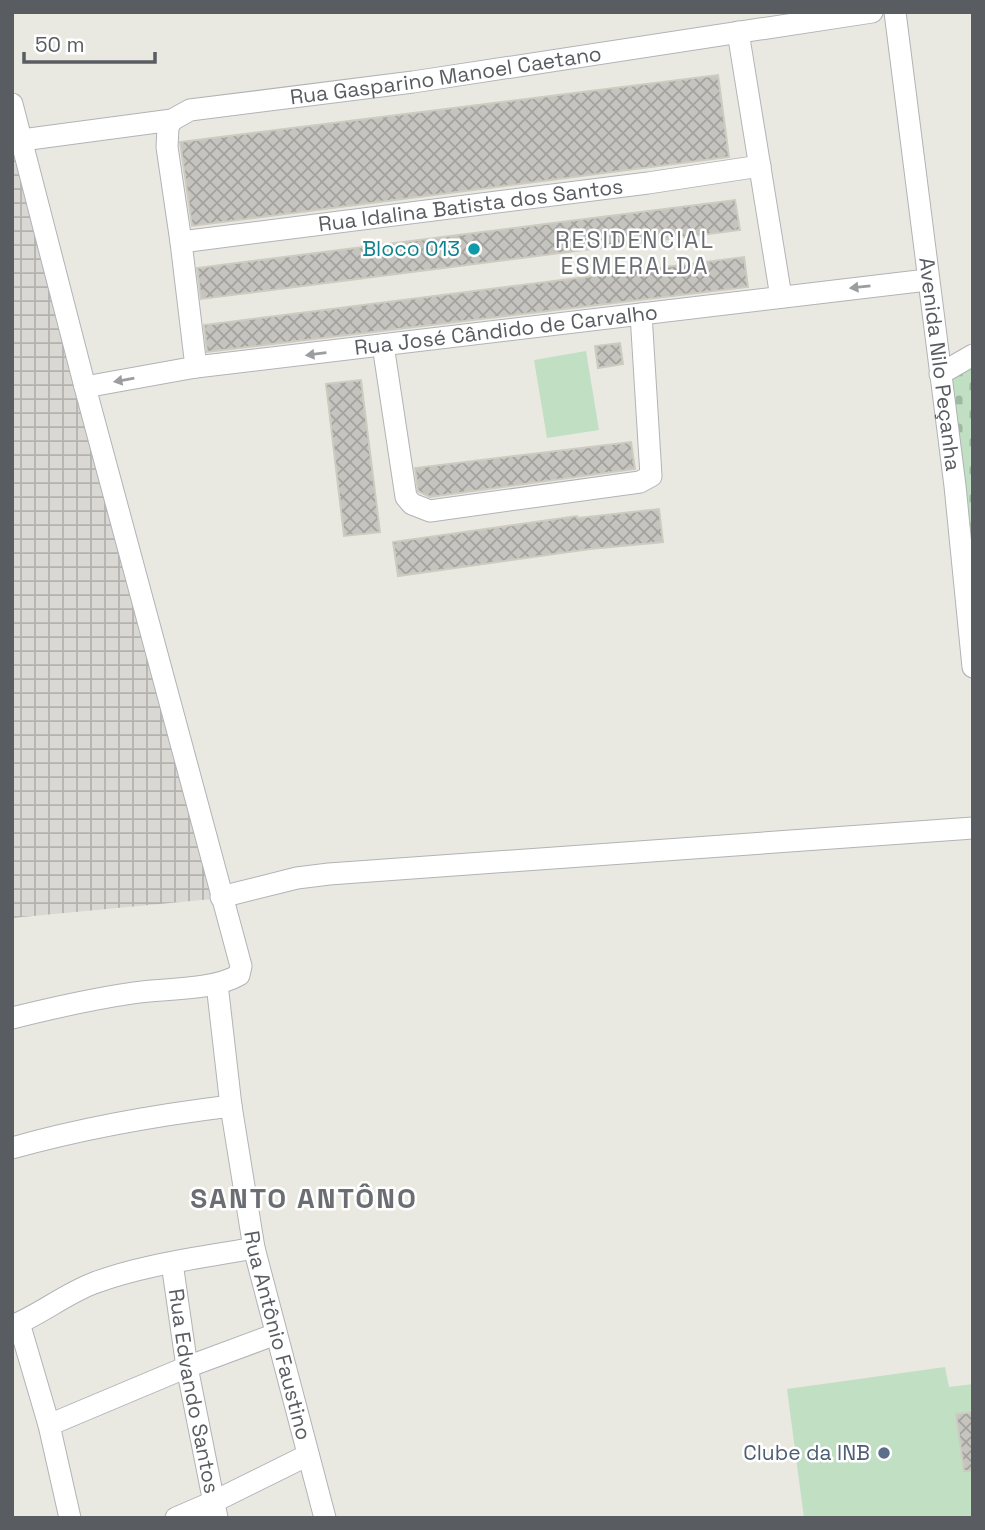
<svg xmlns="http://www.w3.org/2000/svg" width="985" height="1530" viewBox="0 0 985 1530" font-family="'Space Grotesk',sans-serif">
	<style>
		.industrial { fill: url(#industrial-grid) }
		.grass { fill: #c0dfc3 }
		.cemetery { fill: url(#cemetery-stones) }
		.building { fill: url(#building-cross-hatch); stroke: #cecbc0; stroke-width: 2 }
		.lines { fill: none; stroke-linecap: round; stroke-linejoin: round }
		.street-casing { stroke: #b1b3b7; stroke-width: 23 }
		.street { stroke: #fff; stroke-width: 21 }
		.oneway { fill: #9b9da0 }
		.culture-dot { fill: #0f9aa8; stroke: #fff; stroke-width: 2.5 }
		.service-dot { fill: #5c6f8a; stroke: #fff; stroke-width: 2.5 }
		.labels { text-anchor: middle; stroke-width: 5; stroke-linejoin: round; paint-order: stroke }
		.street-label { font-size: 21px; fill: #595c60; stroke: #fff }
		.culture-label { font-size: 21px; fill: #0d838f; stroke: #fff; text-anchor: end }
		.service-label { font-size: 21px; fill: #4e5e75; stroke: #fff; text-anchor: end }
		.neighbourhood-label { font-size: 23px; letter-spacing: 2px; fill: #6a6d72; stroke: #fff }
		.district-label { font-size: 28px; font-weight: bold; letter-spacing: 2px; fill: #6a6d72; stroke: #fff }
	</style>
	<defs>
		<pattern id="industrial-grid" width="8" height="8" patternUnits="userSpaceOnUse" patternTransform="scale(1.75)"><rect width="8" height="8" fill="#d9d8d3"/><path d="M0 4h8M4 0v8" fill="none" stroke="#b3b2af"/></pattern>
		<pattern id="cemetery-stones" width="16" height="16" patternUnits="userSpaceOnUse" patternTransform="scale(1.75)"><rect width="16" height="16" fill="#c0dfc3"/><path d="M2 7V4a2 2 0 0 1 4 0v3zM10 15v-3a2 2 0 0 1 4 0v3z" fill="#9fb8a2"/></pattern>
		<pattern id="building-cross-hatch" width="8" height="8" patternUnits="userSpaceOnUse" patternTransform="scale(1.75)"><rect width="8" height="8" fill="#c6c4be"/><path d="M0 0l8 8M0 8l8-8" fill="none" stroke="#a4a29e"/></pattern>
	</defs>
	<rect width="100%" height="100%" fill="#eae9e1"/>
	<path class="industrial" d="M12,150L80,389L223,898L12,918Z"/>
	<g class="grass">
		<path d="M586,351L599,430L547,438L534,360Z"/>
		<path d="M945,1367L949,1387L973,1384V1518H804L787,1389Z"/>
	</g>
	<path class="cemetery" d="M973,365V551L952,377Z"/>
	<g class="building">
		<path d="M718,75L729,157L192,226L180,142Z"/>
		<path d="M735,200L740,230L201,299L197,268Z"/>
		<path d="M744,257L748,287L207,352L204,325Z"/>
		<path d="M620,343L623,364L598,368L595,346Z"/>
		<path d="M361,380L380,532L344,536L326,384Z"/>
		<path d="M631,442L635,469L430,497L418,491L415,468Z"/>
		<path d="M659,509L663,542L590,549L398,576L393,542L577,516L578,518Z"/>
		<path d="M973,1412V1471H964L956,1414Z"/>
	</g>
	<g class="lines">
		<defs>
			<g id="street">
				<path id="s1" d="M895,12L955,486L973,667"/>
				<path d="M738,32L781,297"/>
				<path d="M12,104L85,387L241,966L239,975C211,991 165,988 133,993C92,999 52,1008 12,1018"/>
				<path d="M172,120L168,127L167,147L181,242L196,367"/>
				<path id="s2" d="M22,140L172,120L190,110L413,82L872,12"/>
				<path id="s3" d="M181,242L648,183L760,166"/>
				<path d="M383,345L406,497L412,504L430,511L640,482L651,476L641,314"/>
				<path d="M940,374L973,355"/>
				<path id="s4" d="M85,387L196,367L927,280"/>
				<path d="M221,897L297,878L329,874L973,828"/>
				<path id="s5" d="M217,984L231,1106L254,1248L325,1518"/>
				<path d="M12,1148C83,1128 157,1115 231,1106"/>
				<path id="s6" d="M172,1263L187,1367L217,1518"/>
				<path d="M19,1323L49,1425L70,1518"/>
				<path d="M12,1326C41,1314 65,1294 94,1283C144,1264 201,1258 254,1248"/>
				<path d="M49,1425L187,1367L276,1334"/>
				<path d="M176,1518L213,1502L308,1455"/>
			</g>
		</defs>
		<use href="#street" class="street-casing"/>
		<use href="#street" class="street"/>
	</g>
	<defs><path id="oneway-solid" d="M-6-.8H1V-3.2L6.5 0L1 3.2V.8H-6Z" transform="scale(1.75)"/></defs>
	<g class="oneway">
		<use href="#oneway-solid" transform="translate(860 287) rotate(174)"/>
		<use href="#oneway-solid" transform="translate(316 354) rotate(173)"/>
		<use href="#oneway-solid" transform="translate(124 380) rotate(170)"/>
	</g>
	<circle class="culture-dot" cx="474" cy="249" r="7"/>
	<circle class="service-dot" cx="884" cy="1453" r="7"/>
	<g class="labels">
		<g class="street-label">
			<text dy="7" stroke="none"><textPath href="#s2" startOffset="430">Rua Gasparino Manoel Caetano</textPath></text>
			<text dy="7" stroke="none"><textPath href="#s3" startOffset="292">Rua Idalina Batista dos Santos</textPath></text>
			<text dy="7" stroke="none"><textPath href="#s4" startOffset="425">Rua José Cândido de Carvalho</textPath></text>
			<text dy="7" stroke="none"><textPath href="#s1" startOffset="355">Avenida Nilo Peçanha</textPath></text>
			<text dy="7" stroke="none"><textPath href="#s5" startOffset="357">Rua Antônio Faustino</textPath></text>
			<text dy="7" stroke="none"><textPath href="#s6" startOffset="130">Rua Edvando Santos</textPath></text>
		</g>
		<g class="culture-label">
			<text x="460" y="256">Bloco 013</text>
		</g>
		<g class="service-label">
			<text x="870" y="1460">Clube da INB</text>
		</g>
		<g class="neighbourhood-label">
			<text x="635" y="248">RESIDENCIAL<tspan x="635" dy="26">ESMERALDA</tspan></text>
		</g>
		<g class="district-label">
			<text x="304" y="1208">SANTO ANTÔNO</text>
		</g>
	</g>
	<rect width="985" height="1530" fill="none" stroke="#595c60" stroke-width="28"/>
	<path d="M24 52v10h131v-10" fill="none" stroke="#595c60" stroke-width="3.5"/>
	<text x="35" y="52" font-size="21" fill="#595c60" stroke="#ffffff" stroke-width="5" paint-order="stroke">50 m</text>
</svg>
